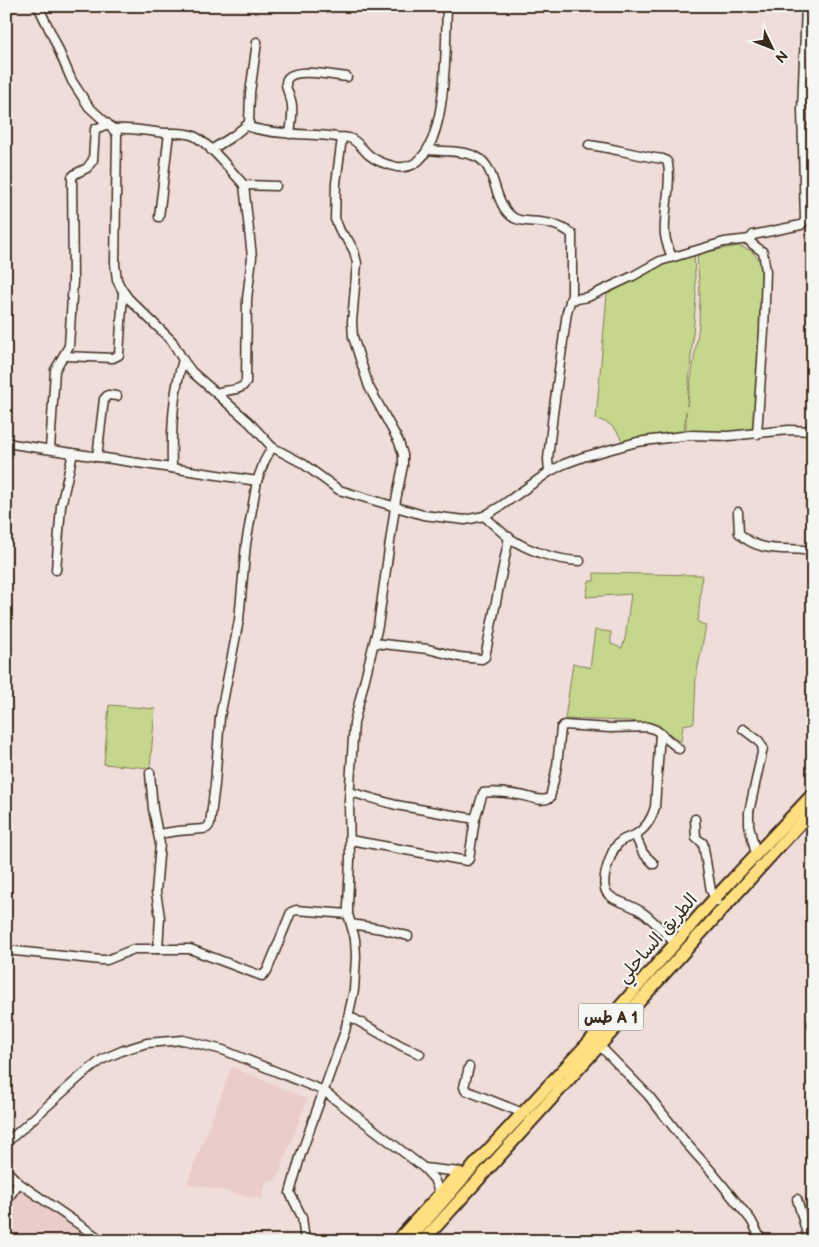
<svg xmlns="http://www.w3.org/2000/svg" width="819" height="1247" viewBox="0 0 819 1247" font-family="'Balsamiq Sans','Playpen Sans Arabic',sans-serif">
	<style>
		.built { fill: #eaccc8 }
		.green { fill: #c5d78c; stroke: #808055 }
		.lines { fill: none; stroke-linecap: round; stroke-linejoin: round }
		.minor-casing { stroke: #3b2a1e; stroke-width: 11 }
		.highway-casing { stroke: #3b2a1e; stroke-width: 15 }
		.minor { stroke: #f6f6f2; stroke-width: 8 }
		.highway { stroke: #ffdf80; stroke-width: 11 }
		.labels { text-anchor: middle; stroke-width: 4.5; stroke-linejoin: round; paint-order: stroke }
		.shield { fill: #f6f6f2; stroke: #73675e; stroke-width: 1 }
		.shield-label { font-size: 16px; font-weight: bold; fill: #3b2a1e }
		.street-label { font-size: 18px; fill: #3b2a1e; stroke: #f6f6f2 }
	</style>
	<rect width="100%" height="100%" fill="#efddd9"/>
	<filter id="ink" filterUnits="userSpaceOnUse"><feTurbulence type="fractalNoise" baseFrequency=".02" numOctaves="2"/><feDisplacementMap in="SourceGraphic" scale="10" xChannelSelector="R" yChannelSelector="G"/><feConvolveMatrix kernelMatrix="1 2 1 2 8 2 1 2 1" color-interpolation-filters="sRGB"/></filter>
	<g filter="url(#ink)">
		<g class="built">
			<path d="M232,1067L307,1099L277,1179L265,1184L262,1199L187,1183Z"/>
			<path d="M18,1187L90,1241H6V1204Z"/>
		</g>
		<g class="green">
			<path d="M738,246L752,251L761,263L762,301L754,432L686,433V411L684,432L623,443C617,429 612,423 596,419L607,294L662,265L694,254L696,297L687,406L699,326L700,295L697,254Z"/>
			<path d="M594,573L702,575L698,622L706,626L696,677L694,723L683,725L681,742L659,726L631,721L565,719L573,663L590,668L595,630L611,632V644L622,648L625,639L631,594L586,597L589,581H594Z"/>
			<path d="M109,705L155,709L150,768L104,764Z"/>
		</g>
		<g class="lines">
			<defs>
				<g id="minor">
					<path d="M38,6L53,37L72,81L89,107L113,129L117,135L115,264L117,280L121,288L128,298L172,341L183,360L192,372L249,422L272,447"/>
					<path d="M246,126C258,130 271,132 284,133C302,135 319,134 337,137C341,137 345,137 349,138C357,140 363,150 369,155C376,161 388,165 397,167C451,174 445,40 447,6"/>
					<path d="M113,129C132,127 149,132 167,133C176,133 186,132 194,136C210,144 231,171 244,185L276,186"/>
					<path d="M290,134C291,125 293,115 292,106C292,98 286,92 286,83C287,65 335,76 347,77"/>
					<path d="M589,145C614,148 638,156 663,159C667,161 667,160 668,164C672,185 663,213 665,235C666,243 669,250 672,257"/>
					<path d="M211,150L233,136L249,123L250,93L257,42"/>
					<path d="M428,150C444,152 463,150 477,157C498,168 492,204 514,218C521,222 532,221 540,222C551,223 563,227 572,234V295L567,312L553,414L548,459L549,472"/>
					<path d="M159,217L169,133"/>
					<path d="M570,300L588,297L633,276L660,261L724,242L750,239"/>
					<path d="M65,356L113,358L119,355L123,292"/>
					<path d="M216,393C227,389 241,392 246,382L247,299L252,257L244,185"/>
					<path d="M757,434L764,331L766,271L763,252L751,243L750,239L753,235L801,225L805,221L802,110L806,6"/>
					<path d="M6,443L257,481L264,462L272,447L302,463L339,490L423,515L465,520L484,516L501,506L549,472L564,464L583,457L637,442L690,435L728,436L789,430L813,431"/>
					<path d="M50,449L55,370L69,346L73,281L72,177L75,174L87,168L93,160L95,129L108,124"/>
					<path d="M97,457L104,399L108,395L117,396"/>
					<path d="M172,468C171,433 172,395 183,360"/>
					<path d="M738,512L739,533C759,554 786,547 813,551"/>
					<path d="M484,516C492,523 500,531 508,537C528,551 556,560 580,561"/>
					<path d="M56,570L61,506L73,453"/>
					<path d="M374,643L428,649L459,657L482,659L485,657L509,537"/>
					<path d="M743,729L759,741L763,748L749,812V825L756,855"/>
					<path d="M660,733L655,807C652,818 645,829 635,835C630,837 625,838 621,841C613,847 611,856 608,864C595,904 618,896 642,912C654,920 665,934 676,944"/>
					<path d="M150,773L153,809L160,844L156,892L160,917L158,949"/>
					<path d="M350,792L396,805L475,819"/>
					<path d="M695,819L696,838L703,843L711,891L717,901"/>
					<path d="M158,834L178,831L203,829L207,828L210,824L215,784L220,717L239,620L246,544L257,481"/>
					<path d="M635,835L643,853L654,864"/>
					<path d="M350,840L467,861L469,859L475,819L483,793C495,791 507,793 519,795C529,796 541,803 550,798L557,766L561,728L564,725L610,728L648,727L656,730L679,749"/>
					<path d="M351,924L382,929L408,936"/>
					<path d="M6,950L101,960H107L134,949H190L262,976L267,971L291,912L296,910L348,914"/>
					<path d="M349,1016L402,1046L420,1054"/>
					<path d="M812,1024L813,1026"/>
					<path d="M600,1046L648,1095L686,1143L711,1171L751,1220L762,1241"/>
					<path d="M469,1067L464,1087L465,1090L523,1113"/>
					<path d="M6,1143L82,1075L103,1059L124,1050L147,1043L183,1040L223,1050L324,1091L424,1168L434,1179L440,1194"/>
					<path d="M424,1168L460,1172"/>
					<path d="M6,1170L19,1183L103,1241"/>
					<path d="M797,1199L809,1241"/>
					<path d="M6,1201L19,1183"/>
					<path d="M305,1241L302,1217L290,1193L301,1154L345,1031L354,990L356,957L355,939L348,914V906L350,860L349,800L354,723L378,626L396,500L403,466V455L399,442L369,387L353,337L352,322L357,263L354,251L348,240L341,233L335,219L336,183L342,138"/>
				</g>
				<g id="highway">
					<path d="M397,1241L459,1173"/>
					<path d="M408,1241L479,1160L589,1042L714,899L813,794"/>
					<path d="M423,1241L813,809"/>
				</g>
			</defs>
			<use href="#minor" class="minor-casing"/>
			<use href="#highway" class="highway-casing"/>
			<use href="#minor" class="minor"/>
			<use href="#highway" class="highway"/>
		</g>
	</g>
	<g class="labels">
		<rect class="shield" x="578.5" y="1003.5" width="65" height="27" rx="4"/>
		<g class="shield-label">
			<text x="611" y="1023">طس A 1</text>
		</g>
		<g class="street-label">
			<text transform="translate(657 938) rotate(-49)" y="6">الطريق الساحلي</text>
		</g>
	</g>
	<rect width="819" height="1247" fill="none" stroke="#f6f6f2" stroke-width="25"/>
	<rect x="12" y="12" width="794" height="1222" fill="none" stroke="#3b2a1e" stroke-width="2" filter="url(#ink)"/>
	<g transform="translate(772 48) rotate(133)" stroke="#f6f6f2" stroke-width="4" paint-order="stroke">
	<path d="M0-4L9 19L0 12L-9 19Z" fill="#3b2a1e"/>
	<text y="-8" font-size="14" font-weight="bold" text-anchor="middle" fill="#3b2a1e">N</text>
	</g>
</svg>
